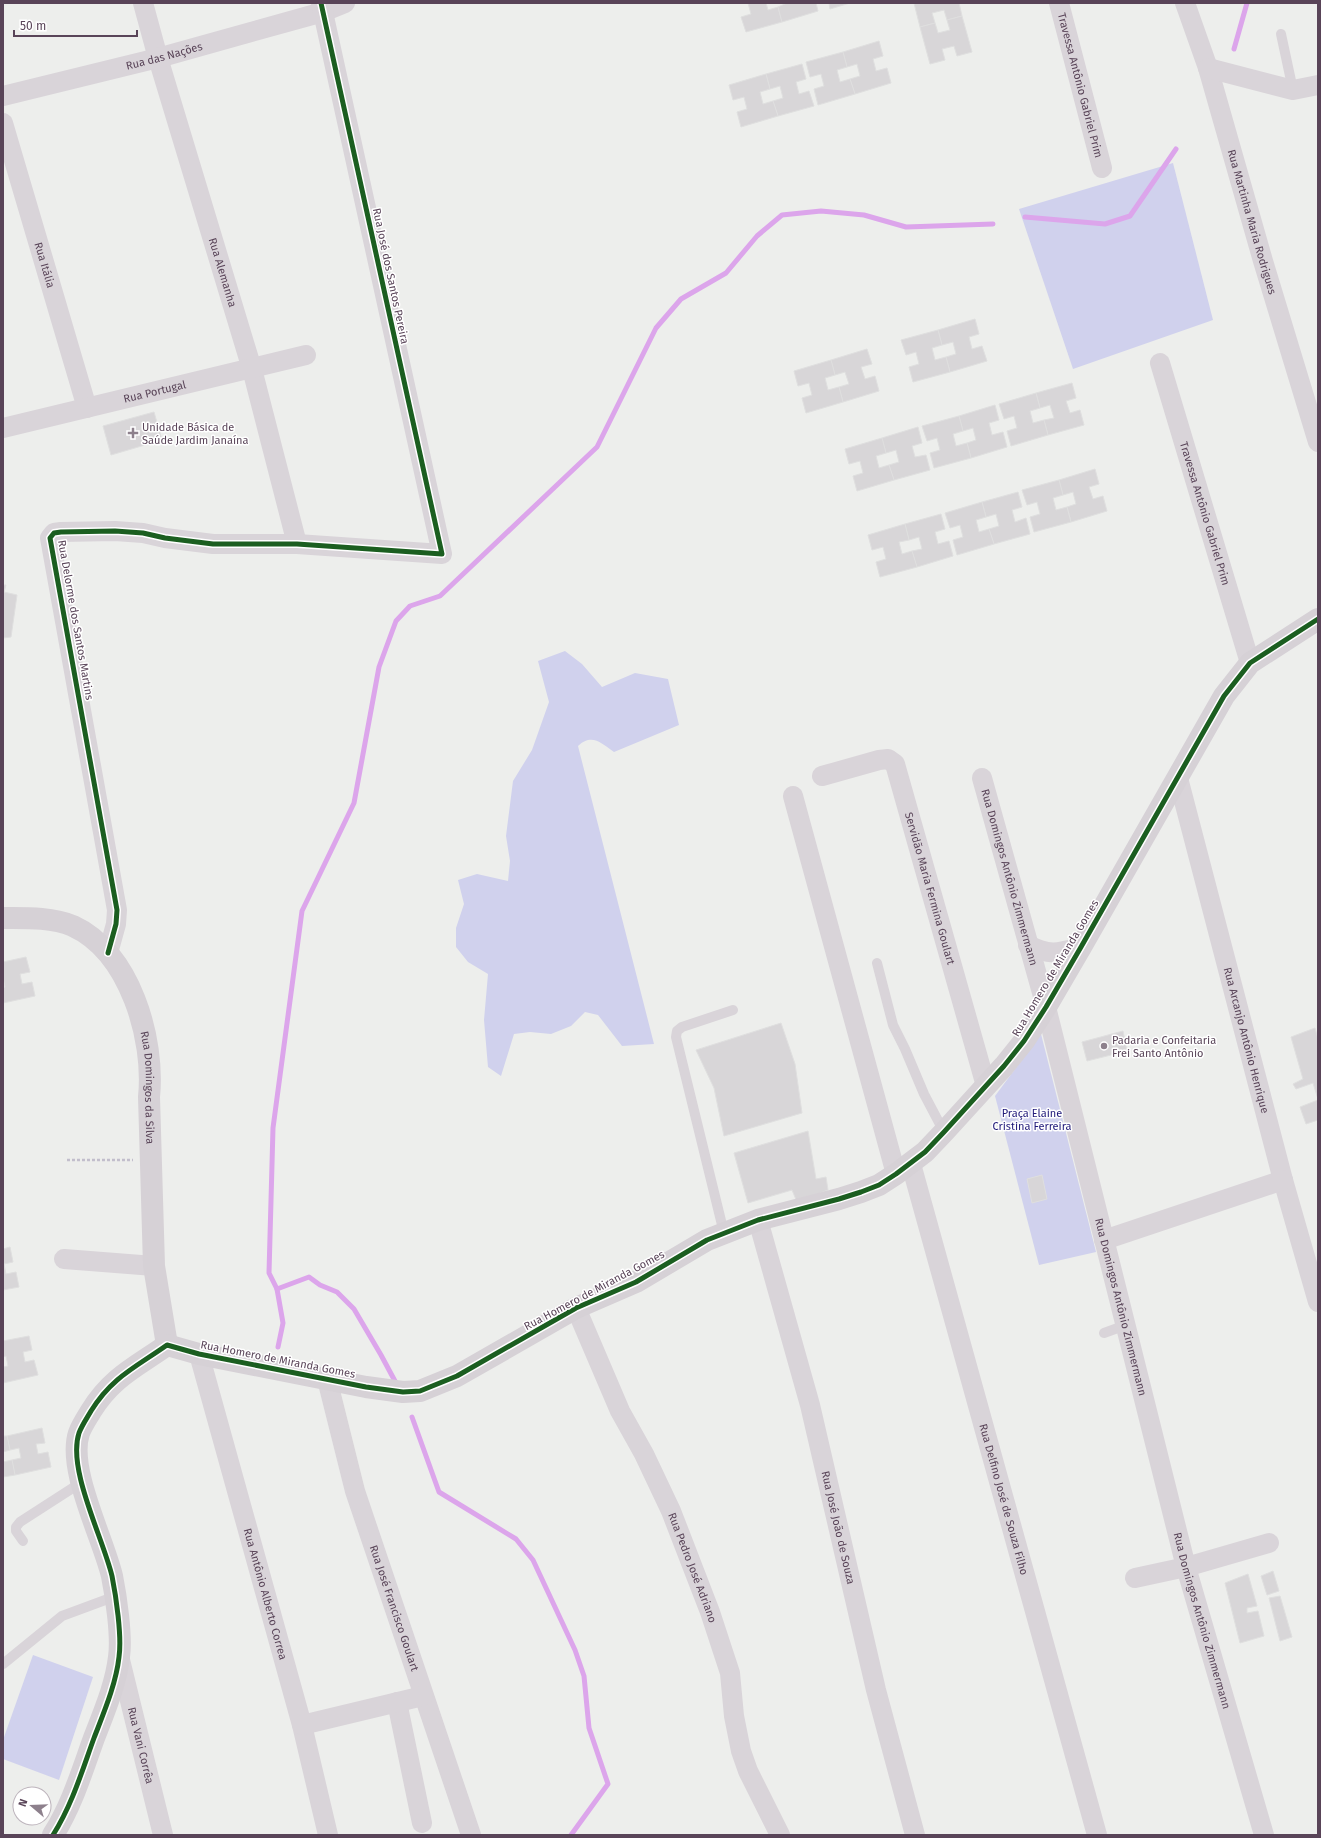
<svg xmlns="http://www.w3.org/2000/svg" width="1321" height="1838" viewBox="0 0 1321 1838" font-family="'Fira Sans',sans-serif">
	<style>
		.green { fill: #d0d1ed }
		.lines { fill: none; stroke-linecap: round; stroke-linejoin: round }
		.stream { stroke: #dca5eb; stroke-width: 5 }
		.building { fill: #d8d6d8; stroke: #dfdfdf }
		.path { stroke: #c2becc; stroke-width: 2.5; stroke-dasharray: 3 2; stroke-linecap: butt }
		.lane { stroke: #d9d4d9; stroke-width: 10 }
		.street { stroke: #d9d4d9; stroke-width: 20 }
		.secondary { stroke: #d6d1d6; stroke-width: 22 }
		.cycleway-casing { stroke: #fff; stroke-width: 8 }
		.cycleway { stroke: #1b5e20; stroke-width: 5 }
		.poi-dot { fill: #8d808c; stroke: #fff; stroke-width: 1.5 }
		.labels { text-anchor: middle; stroke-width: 3; stroke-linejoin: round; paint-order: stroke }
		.street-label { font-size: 11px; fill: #594458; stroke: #fff }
		.poi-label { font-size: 11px; fill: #594458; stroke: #fff; text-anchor: start }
		.park-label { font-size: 11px; fill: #1e1778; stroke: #fff }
	</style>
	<rect width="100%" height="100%" fill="#edeeec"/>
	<g class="green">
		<path d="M1173,163L1213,320L1073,369L1019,209Z"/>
		<path d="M565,651L582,664L602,687L635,673L668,679L679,725L614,752C601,743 592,733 578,746L654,1044L622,1046L598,1015L585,1012L571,1026L551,1034L530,1032L514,1034L501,1076L488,1067L484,1020L488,974L468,962L456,947V928L464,904L458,880L477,874L508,881L510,861L506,836L513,781L532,750L549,702L538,661Z"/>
		<path d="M1041,1034L1096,1252L1039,1265L995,1096Z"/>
		<path d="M33,1655L93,1677L59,1780L3,1759V1740Z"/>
	</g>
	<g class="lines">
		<g class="stream">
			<path d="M1234,49L1247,3"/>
			<path d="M1025,217L1105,224L1130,216L1176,149"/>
			<path d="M277,1289L309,1277L320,1285L337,1292L354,1309L381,1355L396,1383"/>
			<path d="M278,1347L283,1323L277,1289L269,1273L273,1128L302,911L354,803L379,667L396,621L410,606L440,596L597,447L656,328L681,299L726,273L757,236L782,215L821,211L864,215L906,227L993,224"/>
			<path d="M412,1417L439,1492L516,1539L533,1560L575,1650L584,1676L589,1728L608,1784L571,1835"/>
		</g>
	</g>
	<g class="building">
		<path d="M748,3H766L768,10L778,7L782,22L746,32L741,17L751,14Z"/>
		<path d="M787,3H816L818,11L782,22L778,7Z"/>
		<path d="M829,3H850L830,9Z"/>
		<path d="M914,3H959L962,16L947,20L944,10L932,13L935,23L920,27Z"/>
		<path d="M962,16L972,52L957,56L954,46L942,49L945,60L930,64L920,27L935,23L938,33L950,30L947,20Z"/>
		<path d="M879,41L883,56L873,59L876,71L887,68L891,83L855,94L850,79L860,76L857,64L847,67L843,52Z"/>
		<path d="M843,52L847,67L837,70L840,82L850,79L855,94L818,105L814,89L824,86L821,74L810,77L806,62Z"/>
		<path d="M802,64L806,79L796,82L799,94L809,91L814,106L778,116L773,101L783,98L780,86L770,89L766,74Z"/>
		<path d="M766,74L770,89L760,92L763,104L773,101L778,116L741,127L737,112L747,109L744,97L733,100L729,85Z"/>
		<path d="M975,319L979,334L969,337L972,349L982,346L987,361L950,372L946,357L956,354L953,342L942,345L938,330Z"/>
		<path d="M938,330L942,345L932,348L935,360L946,357L950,372L913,382L909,367L919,364L916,352L906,355L901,340Z"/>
		<path d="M867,349L872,364L861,367L865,379L875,376L879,391L843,402L839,387L849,384L845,372L835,375L831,360Z"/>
		<path d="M831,360L835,375L825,378L828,390L839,387L843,402L806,413L802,398L812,395L809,383L798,386L794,371Z"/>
		<path d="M1072,383L1076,398L1066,401L1070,413L1080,410L1084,425L1048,435L1044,420L1054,418L1050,405L1040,408L1036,393Z"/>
		<path d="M1036,393L1040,408L1030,411L1033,423L1044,420L1048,435L1011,446L1007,431L1017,428L1014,416L1004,419L999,404Z"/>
		<path d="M995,405L999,420L989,423L992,435L1003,432L1007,447L971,458L967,443L976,440L973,428L963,431L959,416Z"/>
		<path d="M154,412L162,440L111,455L103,426Z"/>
		<path d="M959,416L963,431L953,434L956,446L967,443L971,458L934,468L930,453L940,450L937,438L927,441L922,426Z"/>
		<path d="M918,427L922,443L912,446L915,457L926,455L930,470L894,480L889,465L899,462L896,450L886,453L882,438Z"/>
		<path d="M882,438L886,453L876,456L879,468L889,465L894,480L857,491L853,476L863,473L860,461L849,464L845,449Z"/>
		<path d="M1095,469L1099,484L1089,487L1093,499L1103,496L1107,511L1071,522L1067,507L1076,504L1073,492L1063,495L1059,480Z"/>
		<path d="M1059,480L1063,495L1053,498L1056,510L1067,507L1071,522L1034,532L1030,517L1040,514L1037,502L1027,505L1022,490Z"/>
		<path d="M1018,492L1022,507L1012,510L1015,522L1026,518L1030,534L994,544L989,529L999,526L996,514L986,517L982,502Z"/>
		<path d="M982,502L986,517L976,520L979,532L989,529L994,544L957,555L953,540L963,537L960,525L950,528L945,513Z"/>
		<path d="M941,514L945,529L935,532L938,544L949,541L953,556L917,567L912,551L922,549L919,537L909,540L905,524Z"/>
		<path d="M905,524L909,540L899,542L902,554L912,551L917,567L880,577L876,562L886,559L883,547L872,550L868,535Z"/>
		<path d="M3,585H6L4,592L17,595L11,637L3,638Z"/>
		<path d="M26,957L30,972L20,974L22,984L32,982L35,996L3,1003V988L5,987L3,977V962Z"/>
		<path d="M781,1023L795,1064L802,1113L724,1136L714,1088L696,1050Z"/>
		<path d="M1315,1028L1318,1039V1099L1313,1083L1296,1089L1293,1084L1303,1079L1291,1037Z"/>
		<path d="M1123,1031L1127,1051L1087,1061L1082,1042Z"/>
		<path d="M1318,1100V1120L1306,1124L1300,1107Z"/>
		<path d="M808,1131L816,1179L826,1177L828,1190L797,1202L792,1190L748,1203L734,1153Z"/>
		<path d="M1042,1175L1047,1199L1032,1203L1027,1179Z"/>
		<path d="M10,1247L13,1262L4,1264L6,1274L16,1272L19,1287L3,1290V1249Z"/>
		<path d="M29,1336L32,1350L23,1352L25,1362L34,1360L38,1375L3,1383V1367L8,1366L6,1356L3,1357V1341Z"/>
		<path d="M42,1428L45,1443L36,1444L38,1454L48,1452L51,1467L15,1475L12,1460L21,1458L19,1448L10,1450L7,1436Z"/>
		<path d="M3,1436H7L10,1450L3,1452Z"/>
		<path d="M12,1460L15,1475L3,1477V1462Z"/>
		<path d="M1273,1571L1279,1591L1267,1595L1261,1576Z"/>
		<path d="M1248,1574L1257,1606L1247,1608V1613L1258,1611L1264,1636L1240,1643L1225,1583Z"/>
		<path d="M1280,1596L1292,1637L1280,1641L1269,1598Z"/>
	</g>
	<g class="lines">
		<path class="path" d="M67,1160H133"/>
		<g class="lane">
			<path d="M1281,34L1293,90"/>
			<path d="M877,963L893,1025L905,1049L924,1094L944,1132"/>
			<path d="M724,1233L676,1037L677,1031L682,1027L733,1010"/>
			<path d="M1104,1333L1126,1325"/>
			<path d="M23,1541L16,1531V1527L20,1522L82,1482"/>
			<path d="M3,1664L62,1616L116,1596"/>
		</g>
		<g class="street">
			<path id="s1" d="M143,3L158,58L252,369L297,544"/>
			<path id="s2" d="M1059,3L1102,168"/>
			<path id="s3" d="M1185,3L1208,68L1263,261L1318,442"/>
			<path d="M1208,68L1293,90L1318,85"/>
			<path id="s4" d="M3,96L158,58L323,12L345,3"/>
			<path id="s5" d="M3,123L87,408"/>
			<path id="s6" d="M1160,363L1250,663"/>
			<path id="s7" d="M3,428L306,355"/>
			<path id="s8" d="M822,776L879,760L888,759L895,764L986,1086"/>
			<path id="s9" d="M982,778L1046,1007L1186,1567L1264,1835"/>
			<path id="s10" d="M1178,778L1283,1180L1318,1302"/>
			<path d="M793,796L896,1174"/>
			<path d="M1028,945C1050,956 1058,953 1081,947"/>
			<path d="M108,953L116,924L117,910L50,538L54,533L61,532L115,531L143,533L165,538L213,544H297L442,554L321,3"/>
			<path id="s11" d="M911,1164L1097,1835"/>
			<path id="s12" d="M758,1220L810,1405L876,1690L915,1835"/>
			<path d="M1104,1240L1283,1180"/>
			<path d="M64,1259L154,1266"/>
			<path id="s13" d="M576,1308L620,1411L644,1454L671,1511L710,1612L730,1673L734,1716L741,1751L748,1771L780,1835"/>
			<path id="s14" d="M199,1354L302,1725L328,1835"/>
			<path id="s15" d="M327,1379L355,1491L471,1835"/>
			<path d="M1135,1578L1186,1567L1269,1543"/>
			<path id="s16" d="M119,1656L163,1835"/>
			<path d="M397,1702L422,1823"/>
			<path d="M302,1725L423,1696"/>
		</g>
		<g class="secondary">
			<path id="s17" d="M3,918C25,918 52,917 73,926C130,952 155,1039 149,1097L154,1266L167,1345"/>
			<path d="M53,1835C72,1805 82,1771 94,1738C104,1712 116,1684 119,1657C122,1636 116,1596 112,1576C103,1538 67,1469 79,1433C82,1425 87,1418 91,1411C112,1377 136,1367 167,1345L199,1354L366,1387L403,1392L420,1391L457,1376L576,1308L636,1282L707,1240L758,1220L839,1199L861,1192L879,1185L896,1174L925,1152L944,1132L1004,1066L1024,1041L1046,1007L1081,947L1224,696L1250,663L1318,619"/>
		</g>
		<defs>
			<g id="cycleway">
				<path d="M108,953L116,924L117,910L50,538L54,533L61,532L115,531L143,533L165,538L213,544H297L442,554L321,3"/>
				<path d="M53,1835C72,1805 82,1771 94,1738C104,1712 116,1684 119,1657C122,1636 116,1596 112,1576C103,1538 67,1469 79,1433C82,1425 87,1418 91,1411C112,1377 136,1367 167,1345L199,1354L366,1387L403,1392L420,1391L457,1376L576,1308L636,1282L707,1240L758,1220L839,1199L861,1192L879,1185L896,1174L925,1152L944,1132L1004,1066L1024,1041L1046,1007L1081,947L1224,696L1250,663L1318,619"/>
			</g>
		</defs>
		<use href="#cycleway" class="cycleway-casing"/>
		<use href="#cycleway" class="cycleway"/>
	</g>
	<g class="poi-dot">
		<path d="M131 427h4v4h4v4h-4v4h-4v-4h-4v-4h4z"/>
		<circle cx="1104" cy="1046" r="4"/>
	</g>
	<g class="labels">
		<g class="street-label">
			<text dy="4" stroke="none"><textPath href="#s4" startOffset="166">Rua das Nações</textPath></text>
			<text dy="4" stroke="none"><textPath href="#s2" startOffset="85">Travessa Antônio Gabriel Prim</textPath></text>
			<text dy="4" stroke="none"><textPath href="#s3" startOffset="229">Rua Martinha Maria Rodrigues</textPath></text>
			<text dy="4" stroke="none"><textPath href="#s5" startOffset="148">Rua Itália</textPath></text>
			<text dy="4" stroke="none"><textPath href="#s1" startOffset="281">Rua Alemanha</textPath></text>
			<text transform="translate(391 276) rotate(78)" y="4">Rua José dos Santos Pereira</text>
			<text dy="4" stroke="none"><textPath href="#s7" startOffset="156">Rua Portugal</textPath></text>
			<text dy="4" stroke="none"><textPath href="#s6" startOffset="157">Travessa Antônio Gabriel Prim</textPath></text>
			<text transform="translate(76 620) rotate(80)" y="4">Rua Delorme dos Santos Martins</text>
			<text dy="4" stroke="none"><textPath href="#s9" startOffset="103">Rua Domingos Antônio Zimmermann</textPath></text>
			<text dy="4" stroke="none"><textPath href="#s8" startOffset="206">Servidão Maria Fermina Goulart</textPath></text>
			<text transform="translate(1055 968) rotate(-59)" y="4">Rua Homero de Miranda Gomes</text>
			<text dy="4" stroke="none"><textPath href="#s10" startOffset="271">Rua Arcanjo Antônio Henrique</textPath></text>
			<text dy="4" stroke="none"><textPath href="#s17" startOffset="259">Rua Domingos da Silva</textPath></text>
			<text transform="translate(594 1290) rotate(-28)" y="4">Rua Homero de Miranda Gomes</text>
			<text dy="4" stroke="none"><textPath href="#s9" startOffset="547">Rua Domingos Antônio Zimmermann</textPath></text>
			<text transform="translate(278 1359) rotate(11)" y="4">Rua Homero de Miranda Gomes</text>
			<text dy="4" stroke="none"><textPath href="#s11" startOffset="348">Rua Delfino José de Souza Filho</textPath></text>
			<text dy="4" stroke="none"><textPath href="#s12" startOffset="318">Rua José João de Souza</textPath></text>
			<text dy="4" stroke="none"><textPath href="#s13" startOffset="285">Rua Pedro José Adriano</textPath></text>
			<text dy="4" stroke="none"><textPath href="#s14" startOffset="249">Rua Antônio Alberto Correa</textPath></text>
			<text dy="4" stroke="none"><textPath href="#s15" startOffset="239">Rua José Francisco Goulart</textPath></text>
			<text dy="4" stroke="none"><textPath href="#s9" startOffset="871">Rua Domingos Antônio Zimmermann</textPath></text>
			<text dy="4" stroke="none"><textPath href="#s16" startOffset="92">Rua Vani Corrêa</textPath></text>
		</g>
		<g class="poi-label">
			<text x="142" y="431">Unidade Básica de<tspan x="142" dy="13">Saúde Jardim Janaína</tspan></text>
			<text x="1112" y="1044">Padaria e Confeitaria<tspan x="1112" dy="13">Frei Santo Antônio</tspan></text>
		</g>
		<g class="park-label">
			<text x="1032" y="1117">Praça Elaine<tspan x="1032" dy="13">Cristina Ferreira</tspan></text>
		</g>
	</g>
	<rect width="1321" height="1838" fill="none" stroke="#594458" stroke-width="8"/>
	<g transform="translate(32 1806) rotate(289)"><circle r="19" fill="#ffffff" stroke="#bdb4bc"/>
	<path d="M0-3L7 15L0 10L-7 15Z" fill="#8d808c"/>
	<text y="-6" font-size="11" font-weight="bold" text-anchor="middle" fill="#594458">N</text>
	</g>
	<path d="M14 30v6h123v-6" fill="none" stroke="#594458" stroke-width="2"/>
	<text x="20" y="30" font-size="12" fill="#594458" stroke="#ffffff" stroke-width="3" paint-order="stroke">50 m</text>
</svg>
